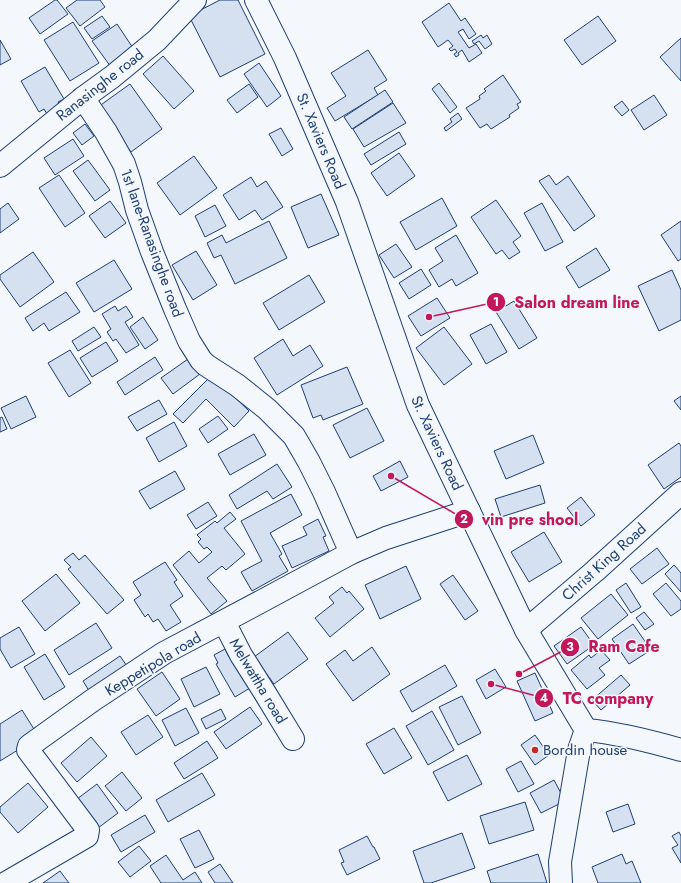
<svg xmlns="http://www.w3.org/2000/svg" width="681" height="883" viewBox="0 0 681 883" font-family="Jost,sans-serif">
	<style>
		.building { fill: #d5e0f0; stroke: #1d3f73 }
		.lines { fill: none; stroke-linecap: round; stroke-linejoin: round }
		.minor-casing { stroke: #1d3f73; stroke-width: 24 }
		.minor { stroke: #f4f7fb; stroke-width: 22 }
		.poi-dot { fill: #c62828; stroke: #f4f7fb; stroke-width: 1.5 }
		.labels { text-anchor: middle; stroke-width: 3; stroke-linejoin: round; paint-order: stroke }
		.street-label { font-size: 15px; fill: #1d3f73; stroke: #f4f7fb }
		.poi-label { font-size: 15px; fill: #1d3f73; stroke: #f4f7fb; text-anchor: start }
		.leader { fill: none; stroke: #c2185b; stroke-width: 1.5 }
		.callout-dot { fill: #c2185b; stroke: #f4f7fb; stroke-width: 1.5 }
		.mark-label { font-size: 12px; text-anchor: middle; font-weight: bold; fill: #fff }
		.callout-label { font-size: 16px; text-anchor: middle; font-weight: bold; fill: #c2185b; stroke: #f4f7fb; stroke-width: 3; stroke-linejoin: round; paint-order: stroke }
	</style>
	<rect width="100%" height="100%" fill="#f4f7fb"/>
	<g class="building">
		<path d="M55,0H57L68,14L40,34L29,18Z"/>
		<path d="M77,0H100L105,7L80,26L66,8Z"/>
		<path d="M220,0H238L265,54L220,77L189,16Z"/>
		<path d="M449,3L461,21L465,18L476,34L469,39L463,29L458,32L469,48L476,44L482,53L469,62L462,50L458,53L459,55L456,57L454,54L457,52L455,49L451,51L449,49L453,46L448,40L438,47L422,22Z"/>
		<path d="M102,16L110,27L92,39L84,28Z"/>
		<path d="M598,16L616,41L582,65L564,40Z"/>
		<path d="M73,22L99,63L70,81L44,40Z"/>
		<path d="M117,24L135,51L111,67L92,41Z"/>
		<path d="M481,35L483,38L487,35L492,44L485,49L479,41L474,44L472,41Z"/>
		<path d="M681,38V81L660,57Z"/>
		<path d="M0,40L11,59L0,65Z"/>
		<path d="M368,50L387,80L374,88L378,95L335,121L327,108L346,96L331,73Z"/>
		<path d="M163,56L194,91L174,109L143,74Z"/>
		<path d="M259,63L281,96L267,107L244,74Z"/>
		<path d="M45,67L64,99L58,102L63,110L49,117L44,109L39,112L21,81Z"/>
		<path d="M503,75L521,102L517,104L519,108L509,115L510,117L491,129L487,124L480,128L466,108L480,99L479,96L486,91L484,89Z"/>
		<path d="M439,83L457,107L450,113L432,89Z"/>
		<path d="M130,84L162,129L131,152L98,107Z"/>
		<path d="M249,84L258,97L237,113L227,100Z"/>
		<path d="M385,90L393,102L352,129L344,117Z"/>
		<path d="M654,95L667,115L644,130L631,110Z"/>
		<path d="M622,101L629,110L622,116L614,107Z"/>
		<path d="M393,103L406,123L364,147L353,129Z"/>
		<path d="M458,113L462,119L446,131L444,128L452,122L450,119Z"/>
		<path d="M85,124L94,136L82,145L73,133Z"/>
		<path d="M281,128L293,149L282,156L269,134Z"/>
		<path d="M399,132L406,144L371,165L364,154Z"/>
		<path d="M73,139L84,156L55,175L44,158Z"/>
		<path d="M399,153L415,176L387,196L371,173Z"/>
		<path d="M194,156L217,188L180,215L157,183Z"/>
		<path d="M88,160L110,190L95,201L73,171Z"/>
		<path d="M59,175L85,213L65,227L39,188Z"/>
		<path d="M549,175L556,185L568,176L595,216L574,231L539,181Z"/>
		<path d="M251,177L257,187L266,181L283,207L262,220L255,210L239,220L223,195Z"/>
		<path d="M321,194L339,235L308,248L291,207Z"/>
		<path d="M442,198L457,226L416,250L400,222Z"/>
		<path d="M496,200L521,236L513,242L520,252L509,259L502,250L496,254L471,217Z"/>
		<path d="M110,201L126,223L105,238L89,216Z"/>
		<path d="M8,203L19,219L0,233V209Z"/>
		<path d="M542,203L563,242L545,251L524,213Z"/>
		<path d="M215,205L226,226L205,237L195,216Z"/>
		<path d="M269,221L287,258L235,284L221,255L214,258L207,243L222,235L226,243Z"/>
		<path d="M681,221V259L678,261L661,235Z"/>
		<path d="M456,235L478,273L456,286L452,279L439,287L429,270L443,261L435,248Z"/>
		<path d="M396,244L412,267L394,278L379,255Z"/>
		<path d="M596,248L610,270L579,288L566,267Z"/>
		<path d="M196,251L217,285L193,300L172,265Z"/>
		<path d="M33,252L54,282L20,307L0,279V275Z"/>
		<path d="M114,260L132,289L94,312L76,283Z"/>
		<path d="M421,269L431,285L409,299L399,283Z"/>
		<path d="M672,270L681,290V320L659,331L638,286Z"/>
		<path d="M309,275L325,302L279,330L263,303Z"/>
		<path d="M66,292L80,312L49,331L44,323L33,331L25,318Z"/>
		<path d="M437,298L450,318L421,336L408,316Z"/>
		<path d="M514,301L537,338L519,349L496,312Z"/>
		<path d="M115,306L118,311L126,306L133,317L125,322L139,345L126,353L116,339L113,341L107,332L111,329L102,314Z"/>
		<path d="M143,317L158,340L145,349L130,327Z"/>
		<path d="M491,324L507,352L486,364L470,335Z"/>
		<path d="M94,327L101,337L78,351L72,341Z"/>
		<path d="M444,327L472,364L444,385L416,348Z"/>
		<path d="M283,339L293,356L310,345L323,366L277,395L254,358Z"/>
		<path d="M106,342L118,361L92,377L80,358Z"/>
		<path d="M70,350L91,383L69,397L48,363Z"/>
		<path d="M155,357L163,370L125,395L117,382Z"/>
		<path d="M188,359L200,374L173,394L161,378Z"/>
		<path d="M347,367L363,404L323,420L321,415L313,418L301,385Z"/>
		<path d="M212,375L249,411L234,427L206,399L183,423L173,414Z"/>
		<path d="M26,396L36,417L11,429L1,408Z"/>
		<path d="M681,396V410L674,401Z"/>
		<path d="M159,400L167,414L137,431L128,417Z"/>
		<path d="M367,408L384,441L350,458L333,425Z"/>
		<path d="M218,416L228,429L208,443L199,429Z"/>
		<path d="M2,417L7,429L0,432V418Z"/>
		<path d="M174,422L187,446L159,462L146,438Z"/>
		<path d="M254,434L266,455L230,475L218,454Z"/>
		<path d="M533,435L544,463L506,479L494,451Z"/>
		<path d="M679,443L681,446V477L664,489L648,465Z"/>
		<path d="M400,461L408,477L381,491L373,476Z"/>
		<path d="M277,464L292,487L273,499L267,491L237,509L229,495Z"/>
		<path d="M175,471L185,489L150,509L139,491Z"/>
		<path d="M540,485L545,503L501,517L495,499Z"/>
		<path d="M291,494L302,515L270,533L282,554L279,556L288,571L252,591L241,572L262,561L241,521Z"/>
		<path d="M581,497L595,515L581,526L567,508Z"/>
		<path d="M208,502L217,516L196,529L187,515Z"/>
		<path d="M230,512L236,519L224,528L245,554L226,570L222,566L207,578L227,601L211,614L173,565L189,551L199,563L212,552L207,547L204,549L198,542L201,539L197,535L215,521L217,523Z"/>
		<path d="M318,519L326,536L323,537L329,551L292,568L282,546L307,535L303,527Z"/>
		<path d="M544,532L562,562L529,582L511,552Z"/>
		<path d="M657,548L669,564L642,584L630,569Z"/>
		<path d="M73,553L79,560L85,555L124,600L107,614L68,569L71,567L64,560Z"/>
		<path d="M165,562L177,580L174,582L183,596L170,605L181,622L166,631L158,619L153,622L148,614L145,617L134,600L141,595L133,582Z"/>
		<path d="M674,565L681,573V592L665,574Z"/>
		<path d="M406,566L421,599L380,619L365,585Z"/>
		<path d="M56,574L80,603L45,631L22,601Z"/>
		<path d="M453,575L478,611L465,620L440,584Z"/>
		<path d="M626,583L641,607L631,613L616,590Z"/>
		<path d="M666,583L681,601V609L671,616L653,594Z"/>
		<path d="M342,587L347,593L349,591L364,609L330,637L315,618L334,603L329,597Z"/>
		<path d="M611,594L628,615L598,639L581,618Z"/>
		<path d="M644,612L654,624L645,630L636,618Z"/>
		<path d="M96,623L112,648L69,675L54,650Z"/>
		<path d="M633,624L651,650L629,664L612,639Z"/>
		<path d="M19,627L35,654L11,668L0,649V638Z"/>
		<path d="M581,627L594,645L567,664L554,646Z"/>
		<path d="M288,632L308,659L274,684L254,657Z"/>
		<path d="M372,647L390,674L353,701L326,664L345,650L353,661Z"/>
		<path d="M225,649L229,657L231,656L250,688L235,697L216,664L218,663L214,655Z"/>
		<path d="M601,650L610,660L599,668L605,675L587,689L571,670L589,655L591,658Z"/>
		<path d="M45,654L65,687L44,700L24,667Z"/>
		<path d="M120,656L129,669L91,694L83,681Z"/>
		<path d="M445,665L457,686L412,712L400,691Z"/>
		<path d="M206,667L220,694L194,707L181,679Z"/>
		<path d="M495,669L506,687L486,699L476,680Z"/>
		<path d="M162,672L180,699L156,716L137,689Z"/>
		<path d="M535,673L553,713L535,721L517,681Z"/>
		<path d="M621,675L630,685L601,710L592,700Z"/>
		<path d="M462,696L481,733L458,745L439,707Z"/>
		<path d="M250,707L262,724L226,749L214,732Z"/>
		<path d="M186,708L199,733L175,746L162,720Z"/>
		<path d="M221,709L226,719L206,729L201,719Z"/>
		<path d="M22,710L39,737L0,761V724Z"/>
		<path d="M432,711L454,750L428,765L406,726Z"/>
		<path d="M148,715L163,737L136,755L121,732Z"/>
		<path d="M394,728L412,758L384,774L366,744Z"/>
		<path d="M535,735L549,755L535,765L521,745Z"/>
		<path d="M91,737L107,756L77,782L61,763Z"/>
		<path d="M207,741L218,758L184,779L174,763Z"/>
		<path d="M467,755L482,784L448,801L433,772Z"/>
		<path d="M521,761L534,784L518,792L506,769Z"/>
		<path d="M122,772L142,798L126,811L105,786Z"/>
		<path d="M202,773L215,795L168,822L156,800Z"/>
		<path d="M554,780L565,801L541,813L530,793Z"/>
		<path d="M28,783L48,807L18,833L0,812V807Z"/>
		<path d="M97,784L118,813L98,828L77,799Z"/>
		<path d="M525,802L534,830L489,844L480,816Z"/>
		<path d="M628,804L635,824L613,832L606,812Z"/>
		<path d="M145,815L155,832L121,852L111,835Z"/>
		<path d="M199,830L214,859L195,868L180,839Z"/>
		<path d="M679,832L681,836V863L672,848L678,845L672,836Z"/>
		<path d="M462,833L475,868L431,883H424L413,851Z"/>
		<path d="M367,836L373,847H374L380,859L347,875L341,863L344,862L339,850Z"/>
		<path d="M139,846L151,861L130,877L118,862Z"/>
		<path d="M538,854L547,883H491L487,871Z"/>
		<path d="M622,854L626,864L632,861L641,883H598L592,867Z"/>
		<path d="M166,855L183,880L195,872L202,883H161L150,866Z"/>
		<path d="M220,864L233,883H215L208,872Z"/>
		<path d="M60,871L69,883H43Z"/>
	</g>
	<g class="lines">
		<defs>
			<g id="minor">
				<path d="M256,0L285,58L347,202L418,405L526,630L586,730L579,750L560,862L561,883"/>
				<path d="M83,98L106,132L124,164L130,182L137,210L152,252L175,309L189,341L201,360L206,365L237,385L267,409L294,436L309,462L324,492L351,553"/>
				<path d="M0,166L83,98L112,77L157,40L195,0"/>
				<path d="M224,622L241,655L265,693L293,739"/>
				<path d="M526,630L595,571L681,493"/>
				<path d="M586,730C618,733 650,741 681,750"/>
				<path d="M6,883L87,836L88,830L28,750L29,746L93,700L164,653L262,601L351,553L386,538L469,511"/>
			</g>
		</defs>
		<use href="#minor" class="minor-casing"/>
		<use href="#minor" class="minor"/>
	</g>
	<circle class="poi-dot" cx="535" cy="750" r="4"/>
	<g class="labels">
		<g class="street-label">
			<text transform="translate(100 85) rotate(-38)" y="5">Ranasinghe road</text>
			<text transform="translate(321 141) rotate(67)" y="5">St. Xaviers Road</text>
			<text transform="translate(152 243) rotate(70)" y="5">1st lane-Ranasinghe road</text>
			<text transform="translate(437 443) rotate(65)" y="5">St. Xaviers Road</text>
			<text transform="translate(604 562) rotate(-42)" y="5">Christ King Road</text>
			<text transform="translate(153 664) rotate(-31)" y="5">Keppetipola road</text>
			<text transform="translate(258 681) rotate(59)" y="5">Melwattha road</text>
		</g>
		<g class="poi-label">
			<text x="543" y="755">Bordin house</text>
		</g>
	</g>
	<path class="leader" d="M429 317L496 302M391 476L464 519M519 674L570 647M491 684L544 698"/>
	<g class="callout-dot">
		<circle cx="429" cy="317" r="4"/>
		<circle cx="391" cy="476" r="4"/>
		<circle cx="519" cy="674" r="4"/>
		<circle cx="491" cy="684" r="4"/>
		<circle cx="496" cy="302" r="10"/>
		<circle cx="464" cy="519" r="10"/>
		<circle cx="570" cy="647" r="10"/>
		<circle cx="544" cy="698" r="10"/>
	</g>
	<g class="mark-label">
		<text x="496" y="306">1</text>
		<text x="464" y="523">2</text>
		<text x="570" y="651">3</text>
		<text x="544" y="702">4</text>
	</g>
	<g class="callout-label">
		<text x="577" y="308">Salon dream line</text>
		<text x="530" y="525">vin pre shool</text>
		<text x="624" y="652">Ram Cafe</text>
		<text x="608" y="704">TC company</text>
	</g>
</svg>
